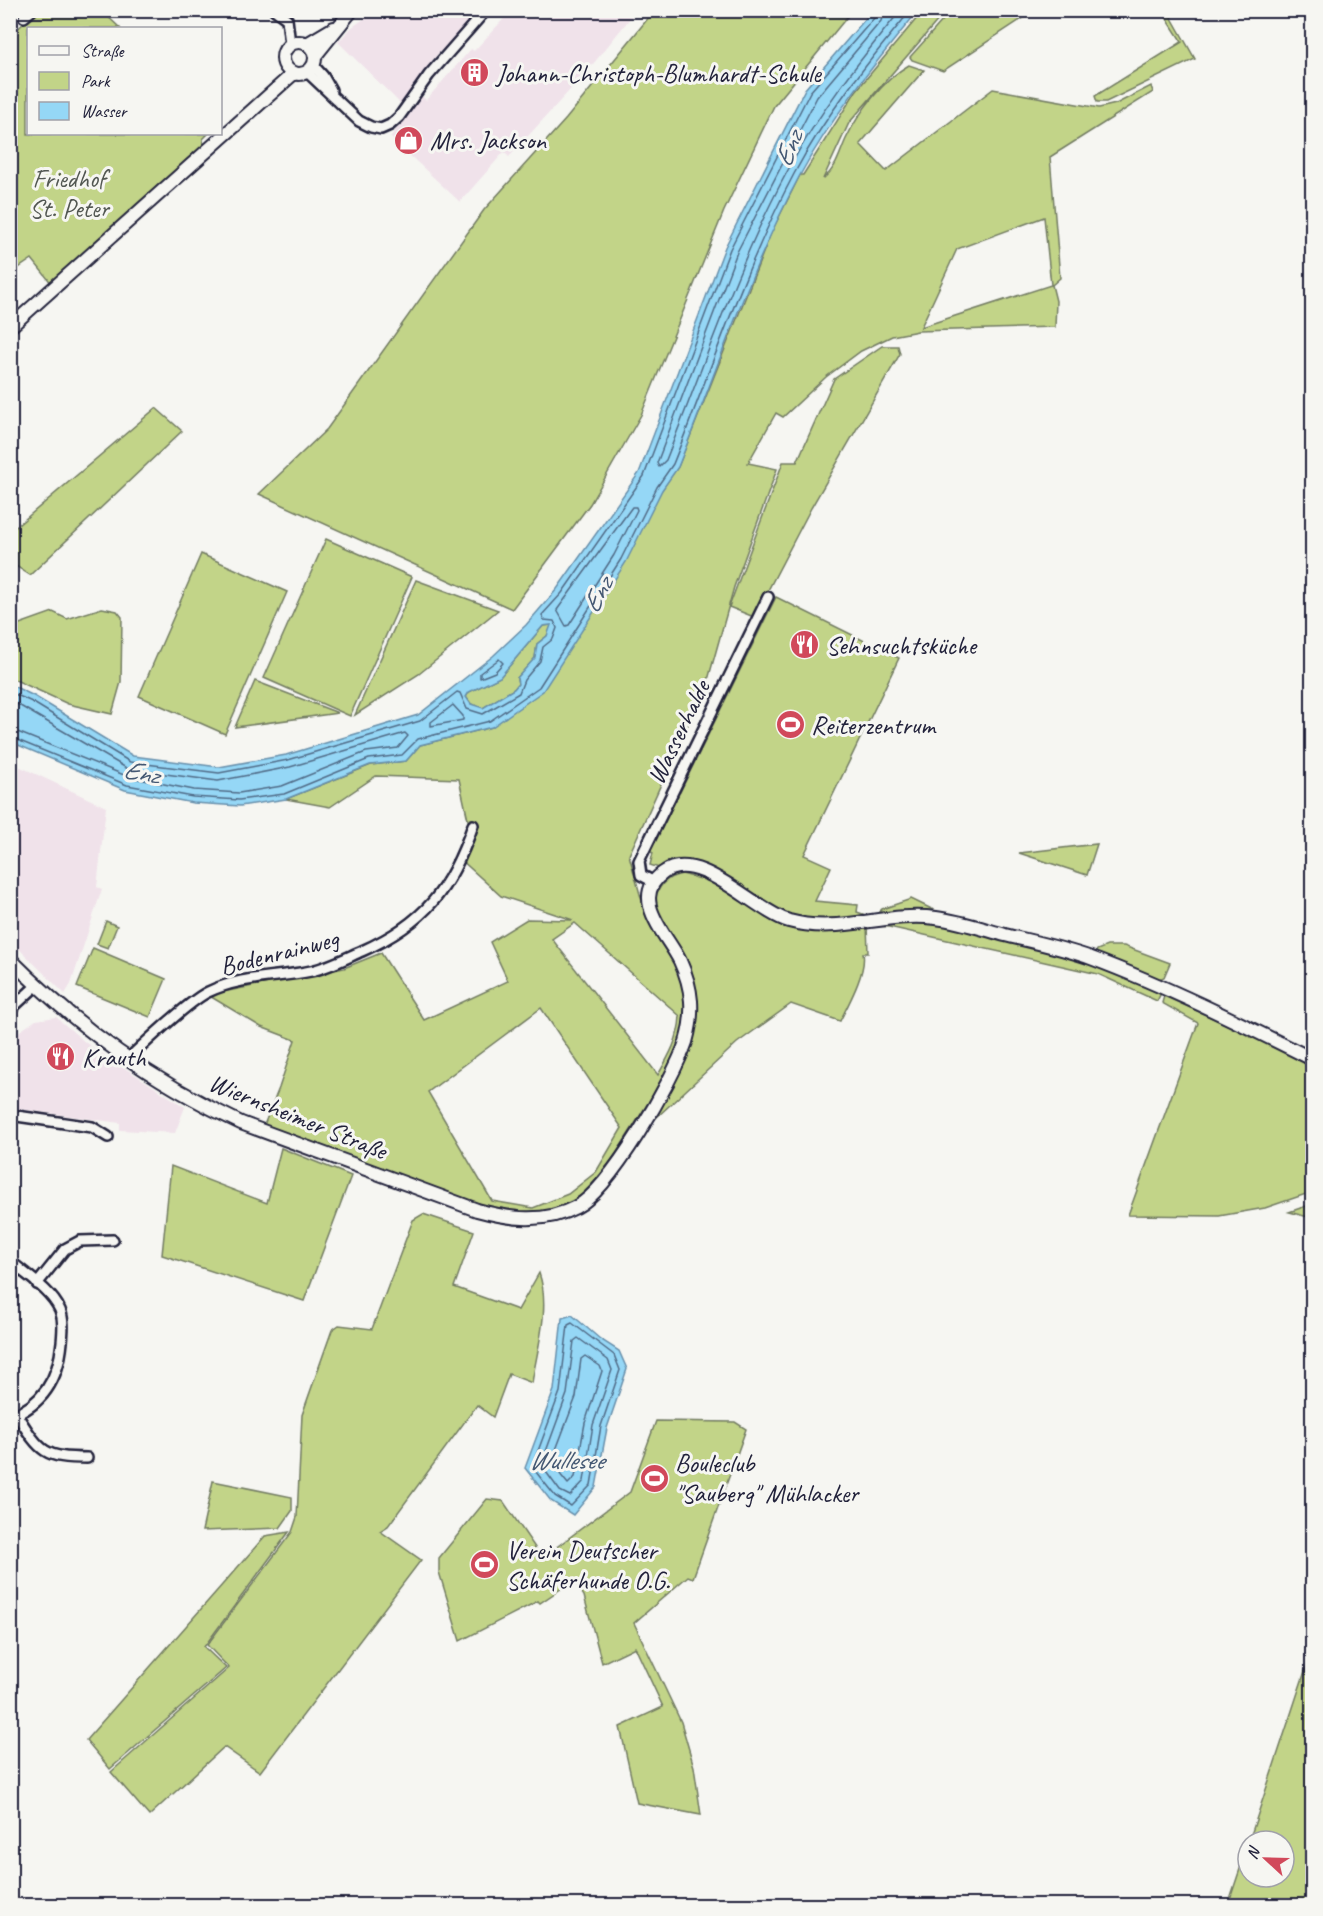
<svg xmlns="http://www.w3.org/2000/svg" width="1323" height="1916" viewBox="0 0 1323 1916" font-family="Caveat,sans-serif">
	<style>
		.built { fill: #f0e2ea }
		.green { fill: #c2d488; stroke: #727b62; stroke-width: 1.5; fill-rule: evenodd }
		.water { fill: #95d7f6; stroke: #678fab; stroke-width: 1.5; fill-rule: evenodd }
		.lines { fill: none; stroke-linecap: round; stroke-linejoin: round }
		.shore { stroke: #506a86; stroke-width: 1.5 }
		.street-casing { stroke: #22223b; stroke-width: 14 }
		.secondary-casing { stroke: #22223b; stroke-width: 16 }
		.street { stroke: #f6f6f2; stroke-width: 9 }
		.secondary { stroke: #f6f6f2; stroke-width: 12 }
		.labels { text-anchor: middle; stroke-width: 6; stroke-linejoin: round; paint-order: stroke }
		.poi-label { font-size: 26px; fill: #22223b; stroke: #f6f6f2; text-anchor: start }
		.park-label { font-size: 26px; fill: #525752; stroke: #f6f6f2 }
		.street-label { font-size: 26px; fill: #22223b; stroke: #f6f6f2 }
		.water-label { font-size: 27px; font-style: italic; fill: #445873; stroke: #f6f6f2 }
	</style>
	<rect width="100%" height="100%" fill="#f6f6f2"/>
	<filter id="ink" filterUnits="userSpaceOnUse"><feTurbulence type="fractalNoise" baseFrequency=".0167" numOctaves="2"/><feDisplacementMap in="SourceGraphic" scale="12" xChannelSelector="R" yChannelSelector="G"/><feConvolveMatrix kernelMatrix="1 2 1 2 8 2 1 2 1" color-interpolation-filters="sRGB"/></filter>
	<g filter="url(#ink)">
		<g class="built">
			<path d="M375,11H479L435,57L412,87L426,100L471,49L474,51L511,11H636L589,69L509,157L504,152L460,202L390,137L410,113L338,42L351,28Z"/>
			<path d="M10,762L106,807L97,887L102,889L71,984L65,994L11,941Z"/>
			<path d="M56,1017L86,1043L185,1107L175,1133L120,1130V1123L11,1108V1037L36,1020Z"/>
		</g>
		<g class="green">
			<path d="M952,10H1034V11L943,71L912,60L910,57Z"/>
			<path d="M37,11H102L120,28H28V134H208L203,139L204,149L52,284L32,259L11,273V35Z"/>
			<path d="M654,11H852L774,106L724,211L641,415L590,504L512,609L259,494L327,429L484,210L566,119Z"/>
			<path d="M923,11H946L849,123L823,179C837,168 839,154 846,139C858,113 884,79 909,65L924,70L860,144L886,171L993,89L1099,108L1116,104L1151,86L1153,92L1050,157L1060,278L1052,285L1056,301L1055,327L918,331L892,336L861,351L826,377L783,417L776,413L748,463L777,469L734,587L708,680L629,855L645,912L682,976L687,1008L684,1031L670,1068L597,1184L568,1206L537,1214L494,1210L264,1125L279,1088L295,1040L261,1027L208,995L344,968L381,953L424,1020L508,981L490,942L527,919L573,920L501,896L459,858L470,829L459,779L376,776L330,807L286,799L371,765L406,761L420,745L492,727L678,467L771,233L800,175H803L856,91ZM1044,217L1051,285L921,327L957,249ZM575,923L680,1016C679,1039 669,1056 658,1075L552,939ZM541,1008L622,1128L596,1172L568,1194L533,1208L492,1201L428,1092Z"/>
			<path d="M1162,11H1168L1195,59L1106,102H1097L1095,96L1182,42Z"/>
			<path d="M882,346H898L900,354L811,508L754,617L729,607L783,462H797L834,379Z"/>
			<path d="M156,408L182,431L30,575L11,563V531Z"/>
			<path d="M326,539L412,577L350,716L264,678Z"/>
			<path d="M201,554L287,592L225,734L139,696Z"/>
			<path d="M416,580L498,610L419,674L355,715Z"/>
			<path d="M776,597L899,658L804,855L831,867L815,901L858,905L857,912L863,914L858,919C835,919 812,922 789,916C759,907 686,835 659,868L650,865L653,853L647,850L675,790L680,792Z"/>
			<path d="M102,608L117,611L122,617L121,682L112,714L68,704L11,678V627L53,612L67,619Z"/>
			<path d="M552,625L547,636L537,644L535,658L517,678L518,684L514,689L483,708L471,704L466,697L469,692L500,677L543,626Z"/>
			<path d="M255,681L338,713L235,727Z"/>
			<path d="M1097,844L1087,875L1019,853Z"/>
			<path d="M682,874L712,882L773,919L941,923L1049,950L1101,967L1161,993L1157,1001L1098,974L889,927L867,925L868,953H863C867,971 848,1005 840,1021L791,1004L737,1043L643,1130L695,1015L655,902C657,887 666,877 682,874Z"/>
			<path d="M911,899L944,915L875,916L882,909Z"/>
			<path d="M106,921L117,926L108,948L97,944Z"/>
			<path d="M1107,946H1124L1170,963L1164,977L1157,980L1094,956L1097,950Z"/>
			<path d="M93,948L166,979L150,1017L77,987Z"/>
			<path d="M1164,996L1312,1063V1192L1265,1208L1219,1216L1128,1215L1198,1023L1162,1003Z"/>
			<path d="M281,1148L351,1176L304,1301L162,1255L171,1166L267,1203Z"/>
			<path d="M1312,1204V1218L1289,1212Z"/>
			<path d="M423,1214L474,1231L454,1287L518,1310L539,1273C551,1307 537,1349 532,1383L509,1374L493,1417L477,1405L388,1526L380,1531L421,1560L260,1772L224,1747L149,1816L111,1772L229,1668L207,1645L292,1532L297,1517L302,1415L332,1330L339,1325L372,1329L413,1220Z"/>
			<path d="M656,1421L735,1422L746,1429L693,1578L688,1576L634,1623L681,1722L694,1767L701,1815L637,1803L620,1727L663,1707L635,1647L602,1663L584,1596L574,1580L540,1603L538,1601L460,1641L439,1572V1558L487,1499L503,1501L542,1558L630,1492Z"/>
			<path d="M213,1481L292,1497V1511L280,1528L202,1531Z"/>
			<path d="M289,1532L204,1647L226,1668L110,1769L86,1740L265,1536Z"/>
			<path d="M1312,1650V1905H1228L1248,1845V1877H1284V1841H1249Z"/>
		</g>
		<g class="water">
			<path d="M873,10L918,11C875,63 832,116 799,177C750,269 717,370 678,467L662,490L626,562L543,691L492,727L420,745L406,761L370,765L286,799L240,806L193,803L125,790L11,742V685L34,696L133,756L219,767L286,755L418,715L493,656L526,625L557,589L639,473L725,247L805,89ZM551,625L547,636L537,644L535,658L517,678L518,684L514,689L483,708L471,704L466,697L469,692L500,677L543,626Z"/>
			<path d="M572,1315L600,1339L619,1351L627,1369L607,1428L596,1487L573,1515L551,1501L525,1468L554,1390L562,1318Z"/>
		</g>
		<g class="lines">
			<g class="shore">
				<path d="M884,10L881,21L817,97L737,252L657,463L659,467L666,460C705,363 738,262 788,170C819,112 859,61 901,10"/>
				<path d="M632,507H636L637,510L614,555L569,625L566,626L557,610Z"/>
				<path d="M499,659L503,663L495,672L480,678V673Z"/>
				<path d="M10,692L32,702L130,762L219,773L288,760L420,721L457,692L460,693L467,709L483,714L519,693L524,680L540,661L543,647L553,639L557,628L554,621L544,620L542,615L562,593L644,476L730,249L810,92L875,17L877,10"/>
				<path d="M10,700L128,769L218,781L290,767L405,733L408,736L398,748L366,752L282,786L239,793L194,790L129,777L10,729"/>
				<path d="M453,705L463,716V720L431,726V722Z"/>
				<path d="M10,737L127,785L193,797L239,800L284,794L369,759L402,755L418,739L490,721L539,687L621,559L657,487L673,464C712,367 745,266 794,174C826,114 868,62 911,10"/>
				<path d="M572,1323L614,1355L620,1370L601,1426L591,1485L571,1506L555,1496L532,1467L560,1392L568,1325Z"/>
				<path d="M578,1338L608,1360L612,1370L593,1425L584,1481L570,1496L560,1491L541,1465L567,1394L574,1341Z"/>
				<path d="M585,1356L600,1366L602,1371L585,1423L575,1477L568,1484L551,1463L576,1397L581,1359Z"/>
			</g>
			<defs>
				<g id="street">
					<path d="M275,10L287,19L290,44"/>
					<path d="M24,17L32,10"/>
					<path d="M313,65L323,76L331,90"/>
					<path d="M307,72L359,121L371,127L381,129L390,125L399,117L429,75L486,10"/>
					<path d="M654,882L641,875L639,861L768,597"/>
					<path d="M10,1010L37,985"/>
					<path d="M127,1060C145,1043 189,1001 208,992C241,976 277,978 311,971C329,967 346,958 362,951C425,923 451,889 473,825"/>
					<path d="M10,1115L92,1127L108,1137"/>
					<path d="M10,1261C26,1275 51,1290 60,1310C64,1320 63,1331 62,1342C59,1376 45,1404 10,1417"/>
					<path d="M37,1284L65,1249L80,1241L113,1240"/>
					<path d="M17,1415C40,1451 43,1458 87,1458"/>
				</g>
				<g id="secondary">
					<circle cx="299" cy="58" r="16"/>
					<path d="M307,44L334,28"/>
					<path d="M315,56L352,10"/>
					<path d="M10,327L294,73"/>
					<path d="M10,959C81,1030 150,1080 241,1123L477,1210C510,1219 544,1224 576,1207C610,1190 673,1080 686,1042C690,1028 692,1015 691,1001C690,987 686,974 680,961C668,936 628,898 663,873C699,847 753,910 789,921C839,935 886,911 936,918C959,921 983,929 1005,935C1034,942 1063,948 1091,958C1166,986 1240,1023 1312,1059"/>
				</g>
			</defs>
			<use href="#street" class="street-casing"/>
			<use href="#secondary" class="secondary-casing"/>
			<use href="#street" class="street"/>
			<use href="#secondary" class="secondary"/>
		</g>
	</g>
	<defs>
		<symbol id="building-disc" viewBox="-11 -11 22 22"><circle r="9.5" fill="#d1495b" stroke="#f6f6f2"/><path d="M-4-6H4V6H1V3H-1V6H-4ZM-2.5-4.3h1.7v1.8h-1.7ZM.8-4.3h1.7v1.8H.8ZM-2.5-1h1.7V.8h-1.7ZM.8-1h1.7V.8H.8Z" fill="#fff"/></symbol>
		<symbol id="shop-disc" viewBox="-11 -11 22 22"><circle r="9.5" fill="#d1495b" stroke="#f6f6f2"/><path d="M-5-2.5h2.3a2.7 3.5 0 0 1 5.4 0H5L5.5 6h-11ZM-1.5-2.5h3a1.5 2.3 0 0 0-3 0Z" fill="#fff"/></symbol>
		<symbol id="restaurant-disc" viewBox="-11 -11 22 22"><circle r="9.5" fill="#d1495b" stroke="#f6f6f2"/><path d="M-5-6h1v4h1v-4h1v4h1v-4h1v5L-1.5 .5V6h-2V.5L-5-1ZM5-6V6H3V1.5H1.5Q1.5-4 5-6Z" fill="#fff"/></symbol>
		<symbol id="stadium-disc" viewBox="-11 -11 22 22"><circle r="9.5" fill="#d1495b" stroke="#f6f6f2"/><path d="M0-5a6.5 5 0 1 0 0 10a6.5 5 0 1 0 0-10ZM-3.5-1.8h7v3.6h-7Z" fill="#fff"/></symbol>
	</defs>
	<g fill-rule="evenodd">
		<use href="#building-disc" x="458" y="56" width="33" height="33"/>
		<use href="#shop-disc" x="392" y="124" width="33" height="33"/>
		<use href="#restaurant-disc" x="788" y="628" width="33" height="33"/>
		<use href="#stadium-disc" x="774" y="708" width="33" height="33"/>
		<use href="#restaurant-disc" x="44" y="1040" width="33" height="33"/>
		<use href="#stadium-disc" x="638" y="1462" width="33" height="33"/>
		<use href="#stadium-disc" x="468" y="1548" width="33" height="33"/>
	</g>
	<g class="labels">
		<g class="poi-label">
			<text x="496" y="82">Johann-Christoph-Blumhardt-Schule</text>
			<text x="430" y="149">Mrs. Jackson</text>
			<text x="826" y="654">Sehnsuchtsküche</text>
			<text x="811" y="734">Reiterzentrum</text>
			<text x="82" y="1066">Krauth</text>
			<text x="675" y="1472">Bouleclub<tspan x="675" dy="30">"Sauberg" Mühlacker</tspan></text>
			<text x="506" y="1559">Verein Deutscher<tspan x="506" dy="30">Schäferhunde O.G.</tspan></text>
		</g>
		<g class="park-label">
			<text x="69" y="187">Friedhof<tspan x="69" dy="30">St. Peter</tspan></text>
		</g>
		<g class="street-label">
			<text transform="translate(678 732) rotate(-64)" y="9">Wasserhalde</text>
			<text transform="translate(279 952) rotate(-14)" y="9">Bodenrainweg</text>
			<text transform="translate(298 1116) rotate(22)" y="9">Wiernsheimer Straße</text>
		</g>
		<g class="water-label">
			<text transform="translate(788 149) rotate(-68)" y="9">Enz</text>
			<text transform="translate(597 595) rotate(-61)" y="9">Enz</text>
			<text transform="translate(141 772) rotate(11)" y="9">Enz</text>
			<text x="566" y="1469">Wullesee</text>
		</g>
	</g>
	<rect width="1323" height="1916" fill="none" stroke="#f6f6f2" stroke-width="36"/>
	<rect x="18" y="18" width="1287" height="1880" fill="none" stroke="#22223b" stroke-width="2" filter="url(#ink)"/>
	<rect x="27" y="27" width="195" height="108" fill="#f6f6f2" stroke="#a1a1a9" stroke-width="1.5"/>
	<rect x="39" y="46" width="30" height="9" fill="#f6f6f2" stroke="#a1a1a9" stroke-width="1.5"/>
	<text x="81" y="57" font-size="18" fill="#22223b">Straße</text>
	<rect x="39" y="72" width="30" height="18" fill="#c2d488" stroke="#a1a1a9" stroke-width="1.5"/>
	<text x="81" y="87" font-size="18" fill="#22223b">Park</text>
	<rect x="39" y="102" width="30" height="18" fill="#95d7f6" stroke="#a1a1a9" stroke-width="1.5"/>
	<text x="81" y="117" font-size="18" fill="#22223b">Wasser</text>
	<g transform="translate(1266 1859) rotate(292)"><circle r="28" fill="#f6f6f2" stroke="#a1a1a9" stroke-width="1.5"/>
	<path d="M0-4.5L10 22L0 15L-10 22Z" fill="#d1495b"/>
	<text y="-9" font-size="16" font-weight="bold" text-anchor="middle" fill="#22223b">N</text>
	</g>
</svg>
